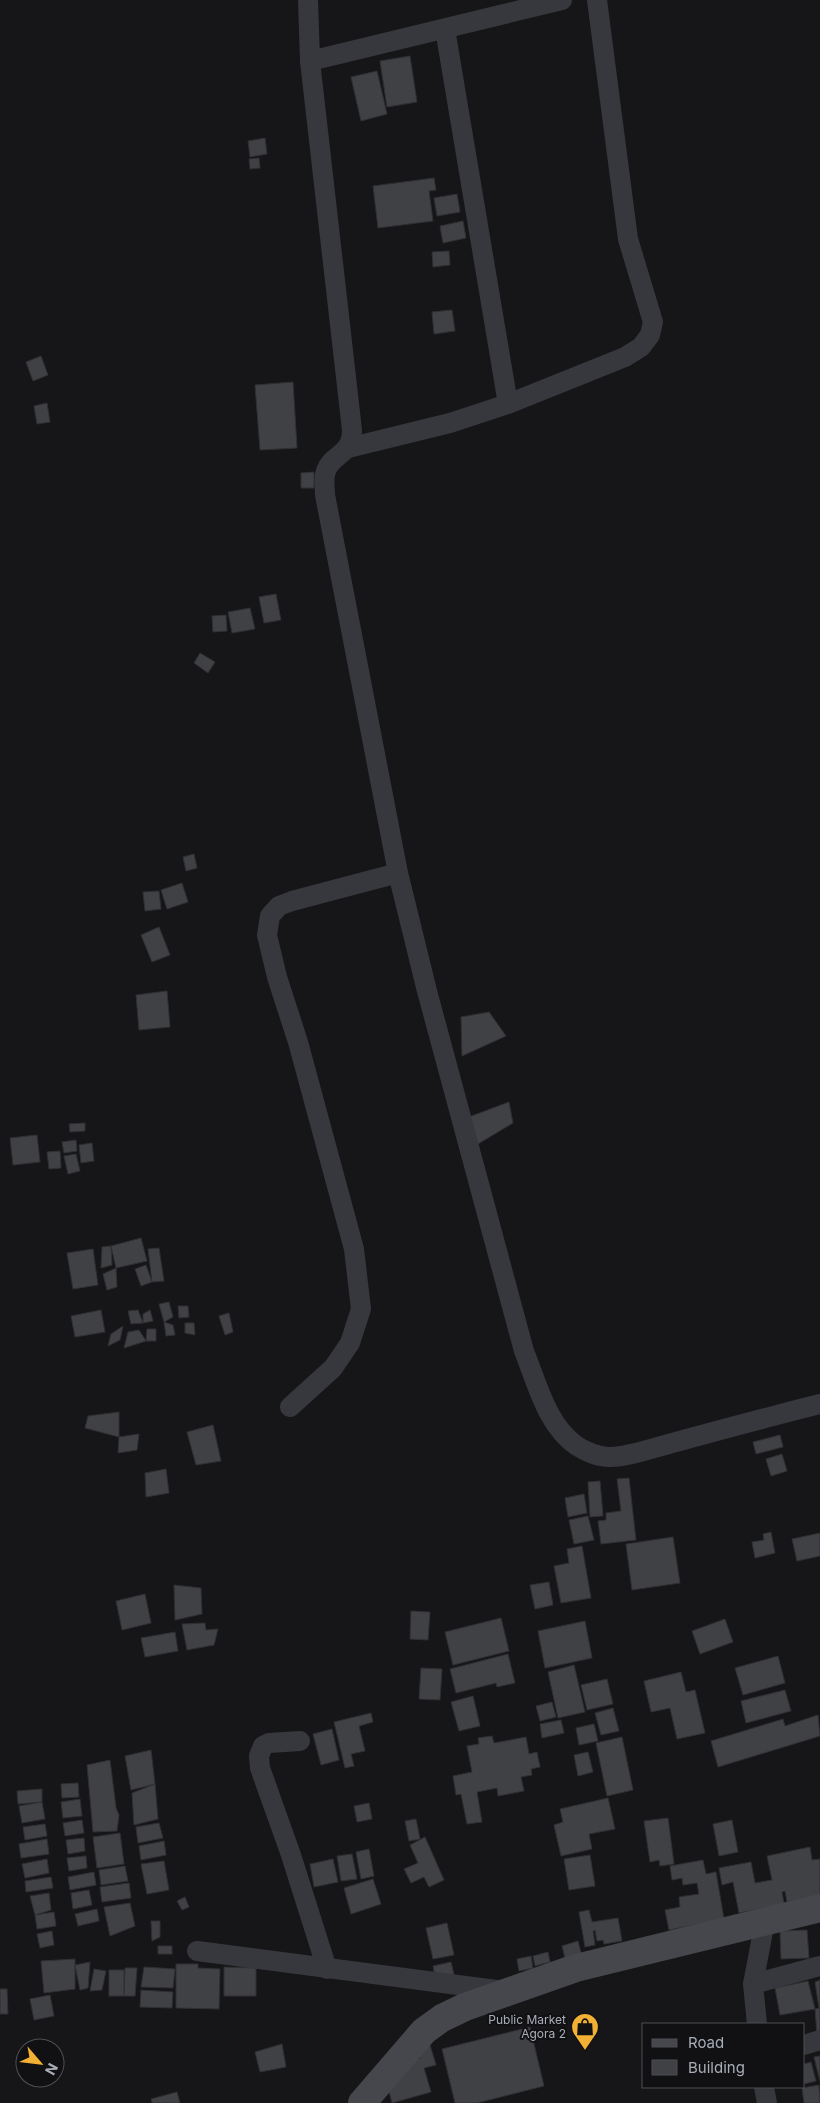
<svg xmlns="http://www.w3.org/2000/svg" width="820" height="2103" viewBox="0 0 820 2103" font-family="Inter,sans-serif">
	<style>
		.building { fill: #404145; stroke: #303034 }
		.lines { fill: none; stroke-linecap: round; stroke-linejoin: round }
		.street { stroke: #37383d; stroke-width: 20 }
		.secondary { stroke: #45474d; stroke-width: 28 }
		.labels { text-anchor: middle; stroke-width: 4; stroke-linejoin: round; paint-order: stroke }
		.poi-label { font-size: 12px; fill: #a8adb8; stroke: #111113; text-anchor: end }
	</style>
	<rect width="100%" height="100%" fill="#161618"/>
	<g class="building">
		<path d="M410,56L417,102L387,107L380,61Z"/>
		<path d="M377,71L387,114L361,121L351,77Z"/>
		<path d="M265,138L267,154L250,157L248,141Z"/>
		<path d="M259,158L260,168L250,169L249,159Z"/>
		<path d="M434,178L436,190L429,191L433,221L378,228L373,186Z"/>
		<path d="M457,194L460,212L437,216L434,198Z"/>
		<path d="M463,221L466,238L443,243L440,226Z"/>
		<path d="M449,251L450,265L433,267L432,252Z"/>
		<path d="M452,310L455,331L434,334L432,312Z"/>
		<path d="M41,356L48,375L33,381L26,362Z"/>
		<path d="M293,382L297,448L260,450L255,385Z"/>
		<path d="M47,403L50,422L37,424L34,406Z"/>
		<path d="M314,472V488H301V473Z"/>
		<path d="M276,594L281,620L264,623L259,597Z"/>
		<path d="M250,608L255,629L232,633L228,612Z"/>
		<path d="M226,615L227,631L213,632L212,616Z"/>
		<path d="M200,653L215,662L208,673L194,663Z"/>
		<path d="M194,854L197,868L186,871L183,857Z"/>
		<path d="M182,883L188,902L167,909L161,890Z"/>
		<path d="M159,891L161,909L145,911L143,892Z"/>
		<path d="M159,927L170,955L152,962L141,935Z"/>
		<path d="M167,991L170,1027L139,1030L136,995Z"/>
		<path d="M489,1012L506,1036L462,1056L461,1017Z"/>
		<path d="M509,1102L513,1123L478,1144L469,1117Z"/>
		<path d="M85,1123V1131L70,1132L69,1124Z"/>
		<path d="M37,1135L40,1162L13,1165L10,1138Z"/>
		<path d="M76,1140L77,1151L64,1153L62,1142Z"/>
		<path d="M92,1143L94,1161L81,1163L79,1145Z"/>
		<path d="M60,1151L61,1168L49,1169L47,1152Z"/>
		<path d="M76,1154L80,1171L68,1174L64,1156Z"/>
		<path d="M141,1238L147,1261L116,1268L111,1246Z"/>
		<path d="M111,1246L112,1265L101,1268L102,1247Z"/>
		<path d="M159,1248L164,1281L152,1282L148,1249Z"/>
		<path d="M93,1249L98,1285L73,1289L67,1253Z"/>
		<path d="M146,1265L152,1282L141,1286L135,1269Z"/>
		<path d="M116,1268L117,1287L107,1290L103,1274Z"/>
		<path d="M169,1302L173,1317L164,1322L159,1304Z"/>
		<path d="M178,1306H188L189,1317L179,1318Z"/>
		<path d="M101,1310L105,1332L75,1337L71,1316Z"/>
		<path d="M138,1310L143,1323L131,1324L128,1311Z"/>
		<path d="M150,1310L153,1321L143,1323V1314Z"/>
		<path d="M229,1313L233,1332L225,1335L219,1316Z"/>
		<path d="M164,1322L173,1325L175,1335L166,1336Z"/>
		<path d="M185,1323H194L195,1335L185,1333Z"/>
		<path d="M123,1326L120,1340L108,1346L111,1334Z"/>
		<path d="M147,1329H156V1341H146Z"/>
		<path d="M139,1330L146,1341L124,1348L128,1332Z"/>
		<path d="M119,1412V1437L85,1428L88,1416Z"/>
		<path d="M213,1425L221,1461L196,1465L187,1432Z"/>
		<path d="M139,1434L137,1450L118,1453L119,1437Z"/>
		<path d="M780,1435L783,1447L756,1454L753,1442Z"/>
		<path d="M782,1454L787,1471L771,1476L766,1459Z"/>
		<path d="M166,1469L169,1493L146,1497L145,1473Z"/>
		<path d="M629,1478L636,1540L601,1544L598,1521L606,1520V1513L621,1511L617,1479Z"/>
		<path d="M600,1481L603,1516L590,1517L588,1482Z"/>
		<path d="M584,1494L587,1513L568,1517L565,1498Z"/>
		<path d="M588,1516L594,1540L574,1544L569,1520Z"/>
		<path d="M771,1532L775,1553L755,1558L752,1542L764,1540L763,1534Z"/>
		<path d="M820,1533V1556L797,1561L792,1539Z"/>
		<path d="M673,1537L680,1583L632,1590L626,1544Z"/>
		<path d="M582,1546L591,1598L561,1603L554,1566L569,1563L567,1549Z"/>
		<path d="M549,1582L553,1605L535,1609L530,1585Z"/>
		<path d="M174,1585L201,1588L202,1614L175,1620Z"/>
		<path d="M145,1594L151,1623L122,1630L116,1601Z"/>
		<path d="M411,1611L430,1612L428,1640L410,1639Z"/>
		<path d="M501,1618L509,1651L453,1665L445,1632Z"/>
		<path d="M725,1619L733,1642L700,1654L692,1631Z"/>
		<path d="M585,1621L592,1658L545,1668L538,1631Z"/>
		<path d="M205,1623L206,1630L218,1629L214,1645L187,1650L182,1624Z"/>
		<path d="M175,1632L178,1651L145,1657L141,1638Z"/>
		<path d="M508,1654L515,1683L497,1687L496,1683L456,1693L450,1669Z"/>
		<path d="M778,1656L785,1683L743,1695L735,1668Z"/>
		<path d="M574,1665L585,1712L558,1718L548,1672Z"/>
		<path d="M421,1668L442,1669L440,1700L419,1699Z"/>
		<path d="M681,1672L686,1692L695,1690L705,1733L677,1739L670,1708L651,1712L644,1681Z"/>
		<path d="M607,1679L613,1704L587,1710L581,1685Z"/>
		<path d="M785,1690L791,1711L746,1723L741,1701Z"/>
		<path d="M473,1696L480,1726L459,1731L451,1702Z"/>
		<path d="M552,1702L556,1717L540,1721L536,1706Z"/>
		<path d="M613,1708L619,1731L601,1735L595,1713Z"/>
		<path d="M371,1713L373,1722L359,1726L365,1751L351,1754L354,1766L345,1768L334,1722Z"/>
		<path d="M818,1715L820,1736L718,1767L711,1741L783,1719L785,1726Z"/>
		<path d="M561,1720L564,1733L542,1738L540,1724Z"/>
		<path d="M594,1724L598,1741L579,1745L576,1728Z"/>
		<path d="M332,1729L339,1760L321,1765L313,1734Z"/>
		<path d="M492,1736L494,1743L526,1737L529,1754L537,1752L540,1767L531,1769L532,1775L521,1777L524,1791L498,1796L497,1788L477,1792L482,1822L467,1824L461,1794L456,1795L453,1776L472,1772L467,1746L479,1744L478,1738Z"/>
		<path d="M622,1737L633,1790L607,1796L596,1743Z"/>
		<path d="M151,1750L155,1784L131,1790L125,1756Z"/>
		<path d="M588,1752L593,1772L578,1776L574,1755Z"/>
		<path d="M110,1760L116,1808L119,1815L117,1831L93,1832L87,1765Z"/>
		<path d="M78,1783L79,1797L62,1798L61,1784Z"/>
		<path d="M155,1784L158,1819L134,1825L132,1793Z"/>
		<path d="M42,1789V1802L18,1804L17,1791Z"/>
		<path d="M608,1798L615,1829L589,1834L592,1849L561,1856L554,1825L563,1822L560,1809Z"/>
		<path d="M80,1799L82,1816L63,1818L61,1802Z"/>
		<path d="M42,1802L45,1819L22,1823L19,1806Z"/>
		<path d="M369,1803L372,1819L357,1822L354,1806Z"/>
		<path d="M668,1818L674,1864L660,1866L659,1860L650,1862L644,1821Z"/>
		<path d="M416,1819L420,1839L409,1841L405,1821Z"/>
		<path d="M82,1820L84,1833L65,1836L63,1823Z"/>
		<path d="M732,1820L738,1852L719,1856L713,1824Z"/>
		<path d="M159,1823L163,1838L138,1843L136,1827Z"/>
		<path d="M45,1824L47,1836L25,1840L23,1827Z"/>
		<path d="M120,1833L124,1864L97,1868L93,1837Z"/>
		<path d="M425,1837L444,1880L429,1887L424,1877L411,1883L404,1869L418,1863L410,1845Z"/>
		<path d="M84,1838L85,1851L68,1854L66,1840Z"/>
		<path d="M47,1839L49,1854L21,1858L19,1844Z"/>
		<path d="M164,1841L166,1855L141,1860L139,1846Z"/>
		<path d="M810,1847L812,1860L820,1859V1896L787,1902L785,1891L782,1892L784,1904L739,1913L733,1882L722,1885L719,1868L751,1862L755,1883L772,1880L767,1856Z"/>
		<path d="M369,1849L374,1876L361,1879L356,1852Z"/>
		<path d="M352,1854L357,1879L341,1881L337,1856Z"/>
		<path d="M590,1855L595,1886L569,1890L564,1859Z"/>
		<path d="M86,1856L87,1868L69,1871L67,1858Z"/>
		<path d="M47,1859L49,1873L25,1878L22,1864Z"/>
		<path d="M333,1859L338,1882L314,1887L310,1864Z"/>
		<path d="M703,1860L706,1874L716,1872L724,1919L669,1930L665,1910L680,1907L679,1897L699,1894L697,1883L683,1885L682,1878L672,1880L670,1866Z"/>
		<path d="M164,1861L169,1890L147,1894L141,1864Z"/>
		<path d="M125,1866L128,1881L101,1885L99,1870Z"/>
		<path d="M94,1872L96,1885L70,1890L68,1877Z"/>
		<path d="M51,1877L53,1888L26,1892L25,1881Z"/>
		<path d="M373,1879L381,1904L351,1914L344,1888Z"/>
		<path d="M129,1883L131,1898L102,1902L100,1887Z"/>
		<path d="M89,1890L92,1905L73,1909L71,1893Z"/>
		<path d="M49,1893L51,1910L35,1915L30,1896Z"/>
		<path d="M185,1897L189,1907L182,1910L177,1901Z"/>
		<path d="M130,1903L135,1926L110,1936L104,1907Z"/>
		<path d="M97,1909L99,1921L78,1926L75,1914Z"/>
		<path d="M589,1910L592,1922L618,1918L622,1941L604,1944L603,1940L597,1941L595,1930L593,1931L595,1945L585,1947L579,1912Z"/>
		<path d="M54,1912L56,1926L37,1929L35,1915Z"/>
		<path d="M151,1921H160V1937L152,1941Z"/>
		<path d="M447,1923L454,1955L433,1959L426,1928Z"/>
		<path d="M807,1930L809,1958L781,1959L780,1931Z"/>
		<path d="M52,1931L54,1945L40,1948L37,1934Z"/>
		<path d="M578,1941L581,1953L565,1958L562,1946Z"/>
		<rect x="158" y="1946" width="14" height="8"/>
		<path d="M548,1952L550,1962L535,1966L533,1956Z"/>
		<path d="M531,1956L533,1968L519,1971L517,1959Z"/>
		<path d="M75,1959V1989L44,1993L41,1961Z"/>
		<path d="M90,1962L88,1988L80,1990L75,1965Z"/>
		<path d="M451,1962L455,1979L436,1982L433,1966Z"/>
		<path d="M176,1964H198V1968L220,1969L219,2009L176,2008Z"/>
		<path d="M144,1967L175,1969L173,1988L141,1987Z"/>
		<path d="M224,1967L256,1968V1996H224Z"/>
		<path d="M125,1968H137L135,1996H124Z"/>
		<path d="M94,1969L106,1971L102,1990L90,1991Z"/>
		<rect x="109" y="1970" width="15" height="26"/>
		<path d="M820,1980V2008H819L815,1982Z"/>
		<path d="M808,1981L815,2009L780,2015L775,1988Z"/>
		<path d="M0,1989H7L8,2014H0Z"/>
		<path d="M141,1990L173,1992L172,2008L140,2007Z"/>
		<path d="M50,1995L54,2016L34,2020L30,1999Z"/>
		<path d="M820,2008V2033L817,2035L815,2009Z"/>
		<path d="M530,2027L544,2086L477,2103H455L442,2049Z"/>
		<path d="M282,2044L286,2067L260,2072L255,2052Z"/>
		<path d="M430,2045L436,2065L424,2068L431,2092L392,2103L388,2087L409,2061L420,2058L417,2049Z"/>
		<path d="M820,2056V2081L814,2057Z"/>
		<path d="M811,2062L816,2081L804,2084V2064Z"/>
		<path d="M819,2085L820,2103H804L802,2088Z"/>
		<path d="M177,2092L180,2103H152L151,2099Z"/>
	</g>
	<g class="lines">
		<g class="street">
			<path d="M308,0L310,61L352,430C352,456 332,453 326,471C323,479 325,487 325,495L398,873L427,991L524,1351C537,1383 547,1426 577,1446C586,1452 599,1457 609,1457C625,1458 660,1446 676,1442C724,1429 772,1416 820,1404"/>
			<path d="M445,29L508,404"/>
			<path d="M310,61L562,0"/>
			<path d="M348,448L450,423L508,404L625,357L641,347L650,335L653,322L628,239L597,0"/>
			<path d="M290,1407L333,1368L350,1343L361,1309L354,1249L298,1042L277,977L267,935L270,916L279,906L292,901L398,873"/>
			<path d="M300,1741L269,1743L263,1746L259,1756L260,1768L291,1855L327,1969"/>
			<path d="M197,1951L504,1991"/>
			<path d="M753,1984L820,1966"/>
			<path d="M757,2024L753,1984L765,1921"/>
			<path d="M804,2045L820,2040"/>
			<path d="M764,2087L767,2103"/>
		</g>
		<path class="secondary" d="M362,2103L424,2031L442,2018L465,2007L576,1968L820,1908"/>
	</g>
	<defs>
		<symbol id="shop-pin" viewBox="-11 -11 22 30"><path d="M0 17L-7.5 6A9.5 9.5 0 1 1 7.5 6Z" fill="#f2b134" stroke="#111113"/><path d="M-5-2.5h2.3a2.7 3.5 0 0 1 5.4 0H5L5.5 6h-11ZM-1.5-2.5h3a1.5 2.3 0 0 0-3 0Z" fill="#111"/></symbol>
	</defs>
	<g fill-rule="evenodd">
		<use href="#shop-pin" x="569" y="2011" width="32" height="43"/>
	</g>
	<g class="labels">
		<g class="poi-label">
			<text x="566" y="2024">Public Market<tspan x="566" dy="14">Agora 2</tspan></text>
		</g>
	</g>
	<rect x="642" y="2023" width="162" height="65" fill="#111113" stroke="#4d4f55"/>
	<rect x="652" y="2039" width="25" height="8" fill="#45474d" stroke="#4d4f55"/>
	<text x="688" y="2048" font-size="15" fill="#a8adb8">Road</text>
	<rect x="652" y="2060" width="25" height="15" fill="#404145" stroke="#4d4f55"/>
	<text x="688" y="2073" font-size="15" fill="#a8adb8">Building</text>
	<g transform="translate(40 2063) rotate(118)"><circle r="24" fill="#111113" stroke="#4d4f55"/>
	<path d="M0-4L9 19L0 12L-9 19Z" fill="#f2b134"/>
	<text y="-8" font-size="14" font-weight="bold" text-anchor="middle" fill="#a8adb8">N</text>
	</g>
</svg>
